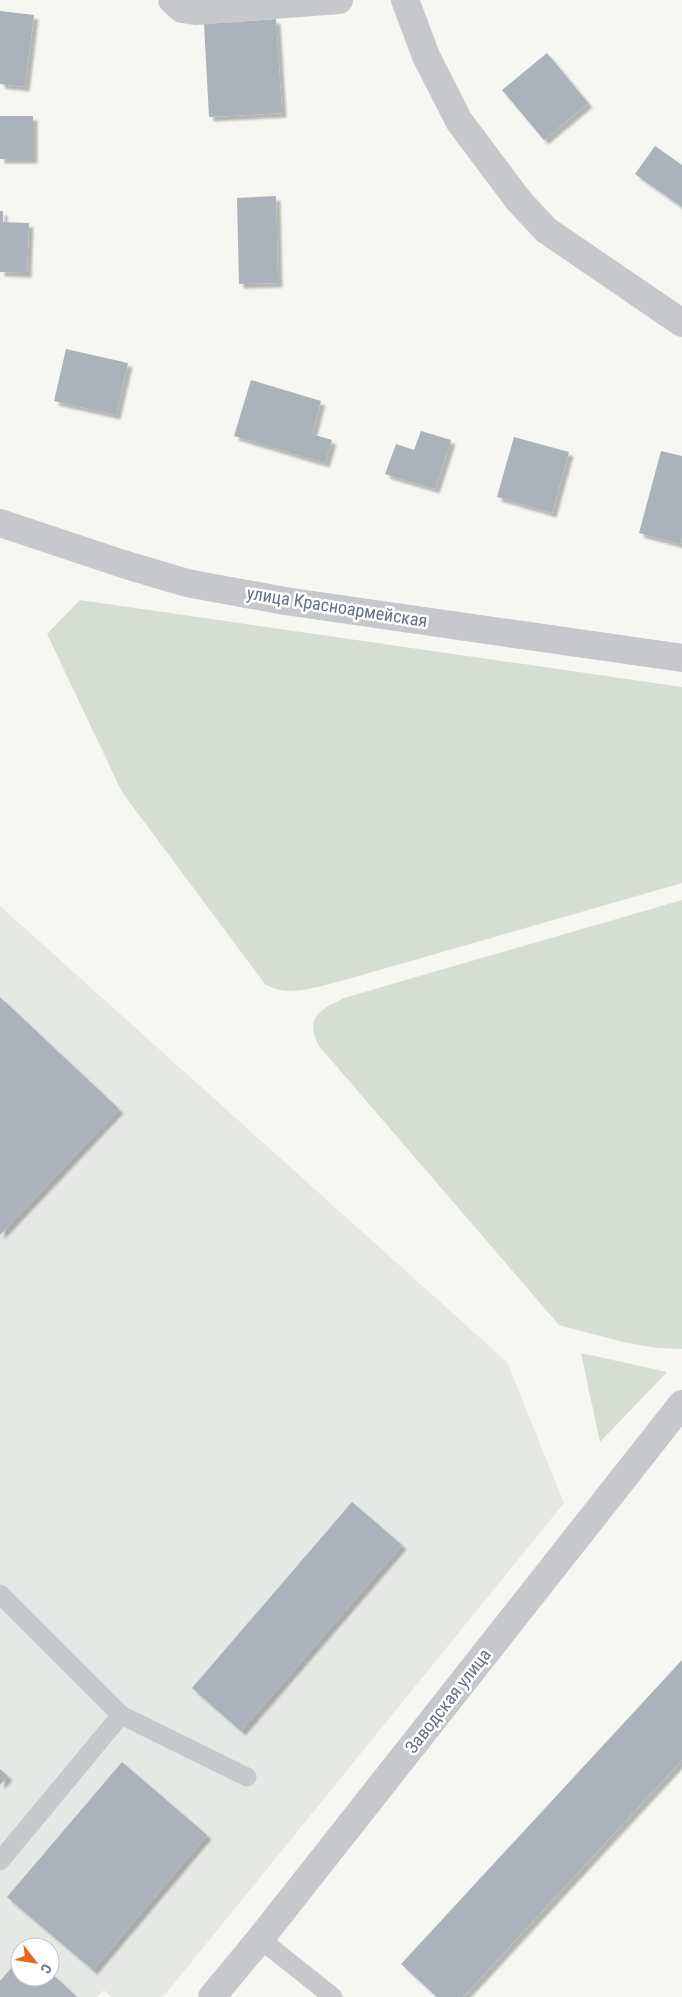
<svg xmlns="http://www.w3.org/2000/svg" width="682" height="1997" viewBox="0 0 682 1997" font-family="'Roboto Condensed',sans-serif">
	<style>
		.built { fill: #e6e8e6; fill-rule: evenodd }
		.green { fill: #d6ddd3 }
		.building { fill: #abb2b9; filter: url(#shadow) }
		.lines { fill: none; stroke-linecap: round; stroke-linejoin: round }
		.lane { stroke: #c6c8cc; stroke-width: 19 }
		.street { stroke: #c6c8cc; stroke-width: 28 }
		.labels { text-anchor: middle; stroke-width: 5; stroke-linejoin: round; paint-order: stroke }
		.street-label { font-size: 18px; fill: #647284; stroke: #fff }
	</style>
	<defs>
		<filter id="shadow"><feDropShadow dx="4.5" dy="4.5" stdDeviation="1" flood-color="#0004"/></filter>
	</defs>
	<rect width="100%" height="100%" fill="#f6f6f2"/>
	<path class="built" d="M0,906L507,1362L564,1503L163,1997H111L104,1990L97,1997H0ZM20,1947H50V1977H20Z"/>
	<g class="green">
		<path d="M80,600L682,687V883L341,981C317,987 288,998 265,984L122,792L47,634Z"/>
		<path d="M682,900V1349L657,1348L623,1342L559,1325L319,1046C304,1017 320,1010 344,998Z"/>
		<path d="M581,1353L667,1372L600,1442Z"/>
	</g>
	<g class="building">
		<path d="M0,11L34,15L25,87L0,84Z"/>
		<path d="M276,19L282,113L209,117L204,24Z"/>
		<path d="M547,53L588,103L544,140L502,90Z"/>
		<rect x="0" y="116" width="33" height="43"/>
		<path d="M655,146L682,165V207L635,174Z"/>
		<path d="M276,196L278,283L239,284L237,198Z"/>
		<path d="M0,211H3V222L29,223L27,273L0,272Z"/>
		<path d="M66,349L128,363L116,415L54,401Z"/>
		<path d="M251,380L321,401L312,434L332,440L325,463L234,436Z"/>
		<path d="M421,431L451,440L435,489L385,474L396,444L414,450Z"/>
		<path d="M514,437L569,452L552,513L497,497Z"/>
		<path d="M661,451L682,456V537L680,544L639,533Z"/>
		<path d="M0,997L119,1109L0,1235Z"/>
		<path d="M352,1502L402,1545L241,1731L192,1688Z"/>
		<path d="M682,1660V1760L463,1997H437L401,1964Z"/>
		<path d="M122,1762L207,1835L93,1970L7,1897Z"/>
		<path d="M0,1769L8,1776L0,1785Z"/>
		<path d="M20,1958V1977H50V1972L77,1997H0V1981Z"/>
	</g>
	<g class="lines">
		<g class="lane">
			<path d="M0,1594L121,1715"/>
			<path d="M0,1861L121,1715L247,1777"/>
			<path d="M260,1939L333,1997"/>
		</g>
		<g class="street">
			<path d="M172,0L182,9L195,11L339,0"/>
			<path d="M405,0L426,56L459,121L519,201L546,230L682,323"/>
			<path d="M0,523L123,564L187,583L285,601L682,658"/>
			<path d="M212,1997L260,1939L682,1404"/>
		</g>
	</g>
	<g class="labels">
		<g class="street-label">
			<text transform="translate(337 607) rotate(9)" y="6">улица Красноармейская</text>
			<text transform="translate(448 1701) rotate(-52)" y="6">Заводская улица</text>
		</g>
	</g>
	<g transform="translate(35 1962) rotate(121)"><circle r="24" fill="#ffffff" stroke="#c1c7ce"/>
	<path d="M0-4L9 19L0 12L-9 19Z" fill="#e86620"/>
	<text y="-8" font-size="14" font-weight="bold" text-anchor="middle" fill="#647284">С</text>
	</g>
</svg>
